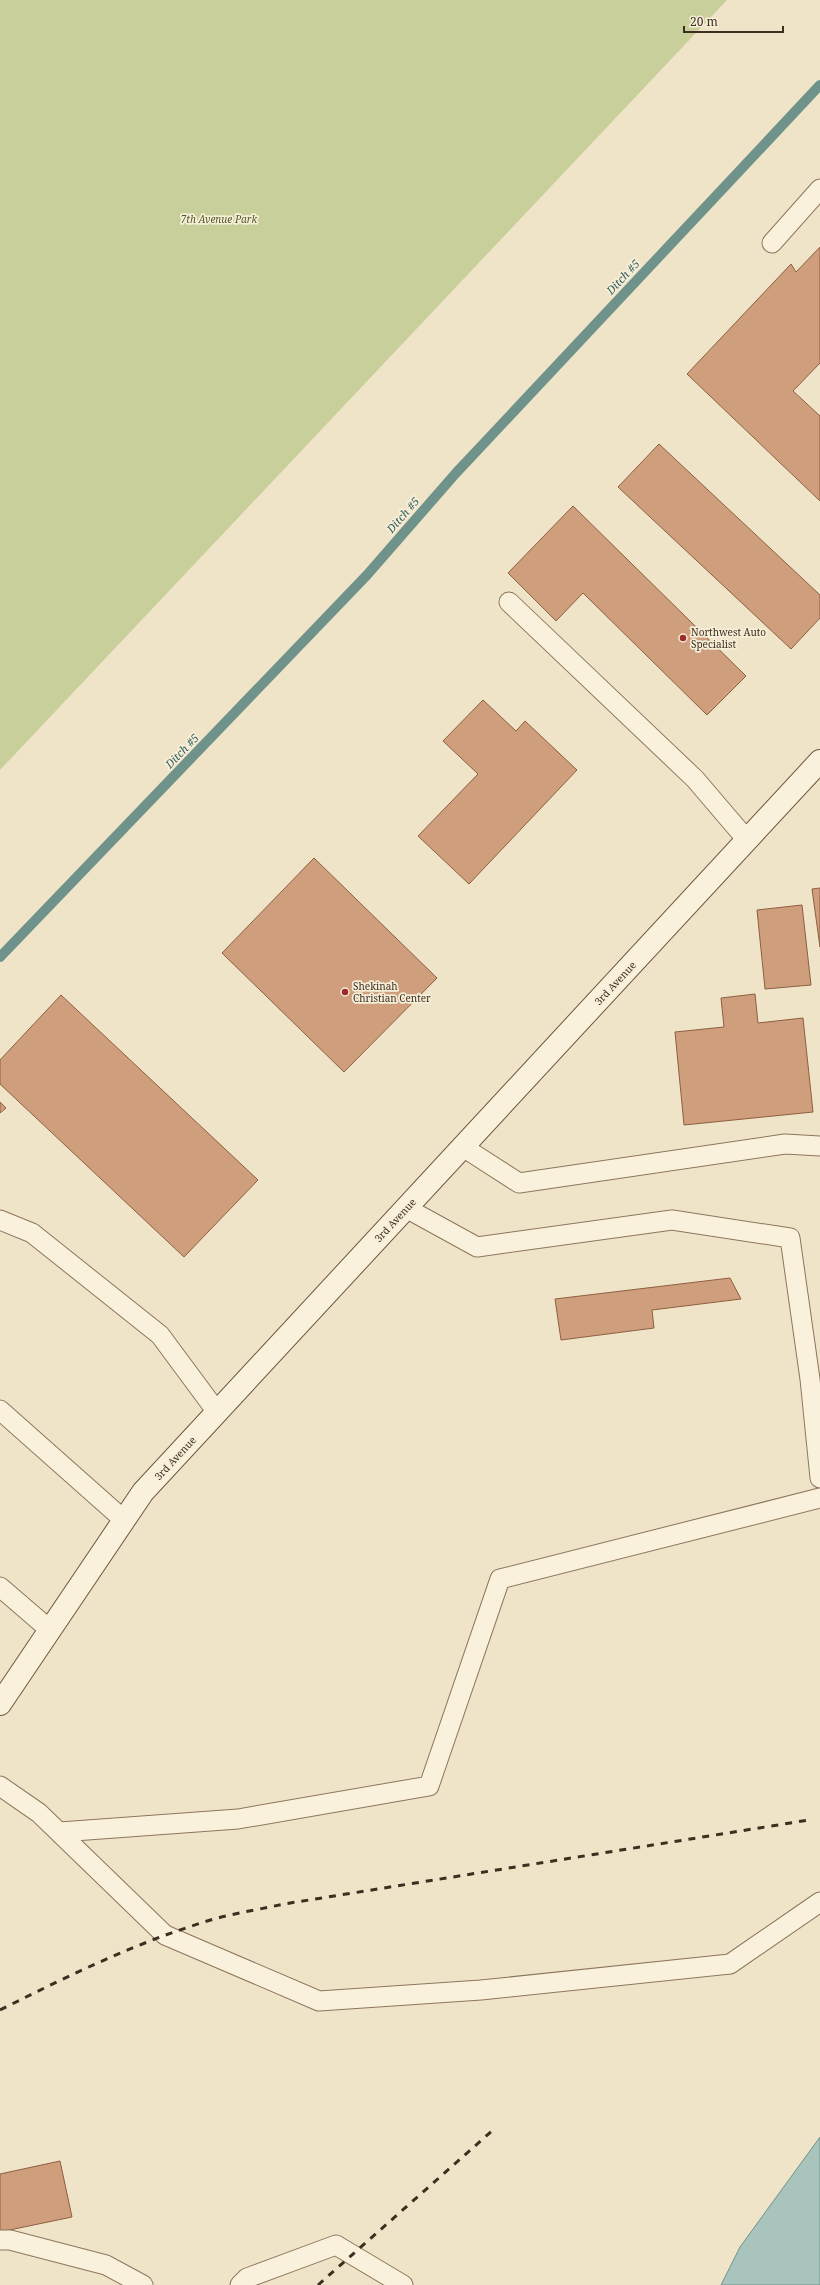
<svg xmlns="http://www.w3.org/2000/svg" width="820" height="2285" viewBox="0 0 820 2285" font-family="'Noto Serif',serif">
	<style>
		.green { fill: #c9cf9b }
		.water { fill: #a9c4bc; stroke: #6f938a }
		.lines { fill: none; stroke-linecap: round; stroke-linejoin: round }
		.stream { stroke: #6f938a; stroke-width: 10 }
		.building { fill: #cf9f7d; stroke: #8d5f41 }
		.lane-casing { stroke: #8d765c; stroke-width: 21 }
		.secondary-casing { stroke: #6f573f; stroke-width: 24 }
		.lane { stroke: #faf1dc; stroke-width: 19 }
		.secondary { stroke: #faf1dc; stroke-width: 22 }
		.rail { stroke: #3d2e20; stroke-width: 3; stroke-dasharray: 7 7; stroke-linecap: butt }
		.poi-dot { fill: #9e2a2b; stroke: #f7eed8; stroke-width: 1.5 }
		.labels { text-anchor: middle; stroke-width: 3.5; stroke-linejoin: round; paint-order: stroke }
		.park-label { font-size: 10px; font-style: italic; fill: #4d5a26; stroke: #f7eed8 }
		.poi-label { font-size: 10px; fill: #3d2e20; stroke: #f7eed8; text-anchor: start }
		.street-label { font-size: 10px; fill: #3d2e20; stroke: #f7eed8 }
		.water-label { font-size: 11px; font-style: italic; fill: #2f5d5a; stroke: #f7eed8 }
	</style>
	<rect width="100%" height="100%" fill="#f0e4c8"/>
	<path class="green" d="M0,0H727L0,770Z"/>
	<path class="water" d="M820,2137V2285H721L740,2247Z"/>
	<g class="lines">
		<path class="stream" d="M0,957L367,575L456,473L820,85"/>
	</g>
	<g class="building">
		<path d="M820,247V363L793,391L820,416V501L687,374L791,264L796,272Z"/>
		<path d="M659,444L820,595V618L791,649L618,487Z"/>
		<path d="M573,506L746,676L707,715L583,593L556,621L508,573Z"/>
		<path d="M483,700L516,731L525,721L577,770L469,884L418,836L478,774L443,741Z"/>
		<path d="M314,858L437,978L344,1072L222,953Z"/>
		<path d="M820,888V947L812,889Z"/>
		<path d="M802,905L811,985L765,989L757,910Z"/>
		<path d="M755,994L758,1023L803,1018L813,1112L684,1125L675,1032L724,1027L721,998Z"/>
		<path d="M61,995L258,1180L184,1257L0,1084V1060Z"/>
		<path d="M0,1102L6,1108L0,1113Z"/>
		<path d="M730,1278L741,1299L652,1310L654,1328L561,1340L555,1299Z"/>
		<path d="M60,2161L72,2217L0,2232V2174Z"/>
	</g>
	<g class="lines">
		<defs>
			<g id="lane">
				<path d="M772,243L820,189"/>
				<path d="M509,602L695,779L747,840"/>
				<path d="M463,1147L519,1183L785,1144L820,1146"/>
				<path d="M406,1208L477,1247L672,1220L790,1238L810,1379L820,1478"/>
				<path d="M0,1220L32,1233L160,1335L217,1412"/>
				<path d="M0,1410L124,1520"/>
				<path d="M0,1587L50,1630"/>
				<path d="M0,1786L39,1813L165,1935L319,2001L481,1990L730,1964L820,1902"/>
				<path d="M60,1832L238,1819L429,1786L500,1579L820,1498"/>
				<path d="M0,2240H10L106,2265L143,2285"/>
				<path d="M240,2285L247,2278L336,2245L403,2285"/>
			</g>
			<path id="secondary" d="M0,1704L143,1492L820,761"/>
		</defs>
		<use href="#lane" class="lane-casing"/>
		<use href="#secondary" class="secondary-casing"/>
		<use href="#lane" class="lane"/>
		<use href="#secondary" class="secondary"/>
		<g class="rail">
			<path d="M0,2010C66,1977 131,1945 201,1923C228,1914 257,1910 284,1904L809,1820"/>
			<path d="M318,2285L493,2130"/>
		</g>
	</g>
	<g class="poi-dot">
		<circle cx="683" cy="638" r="4"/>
		<circle cx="345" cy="992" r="4"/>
	</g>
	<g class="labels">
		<g class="park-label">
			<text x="219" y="223">7th Avenue Park</text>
		</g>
		<g class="poi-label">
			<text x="691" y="636">Northwest Auto<tspan x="691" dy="12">Specialist</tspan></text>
			<text x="353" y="990">Shekinah<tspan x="353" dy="12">Christian Center</tspan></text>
		</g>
		<g class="street-label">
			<text transform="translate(615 983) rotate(-47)" y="4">3rd Avenue</text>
			<text transform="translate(395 1220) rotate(-47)" y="4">3rd Avenue</text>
			<text transform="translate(175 1458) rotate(-47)" y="4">3rd Avenue</text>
		</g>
		<g class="water-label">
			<text transform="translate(623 277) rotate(-47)" y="4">Ditch #5</text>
			<text transform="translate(403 515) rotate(-49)" y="4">Ditch #5</text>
			<text transform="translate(182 751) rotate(-46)" y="4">Ditch #5</text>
		</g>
	</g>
	<path d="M684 26v6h99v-6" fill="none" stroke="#3d2e20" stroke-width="2"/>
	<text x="690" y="26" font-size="12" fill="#3d2e20" stroke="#f7eed8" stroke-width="3" paint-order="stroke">20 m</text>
</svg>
